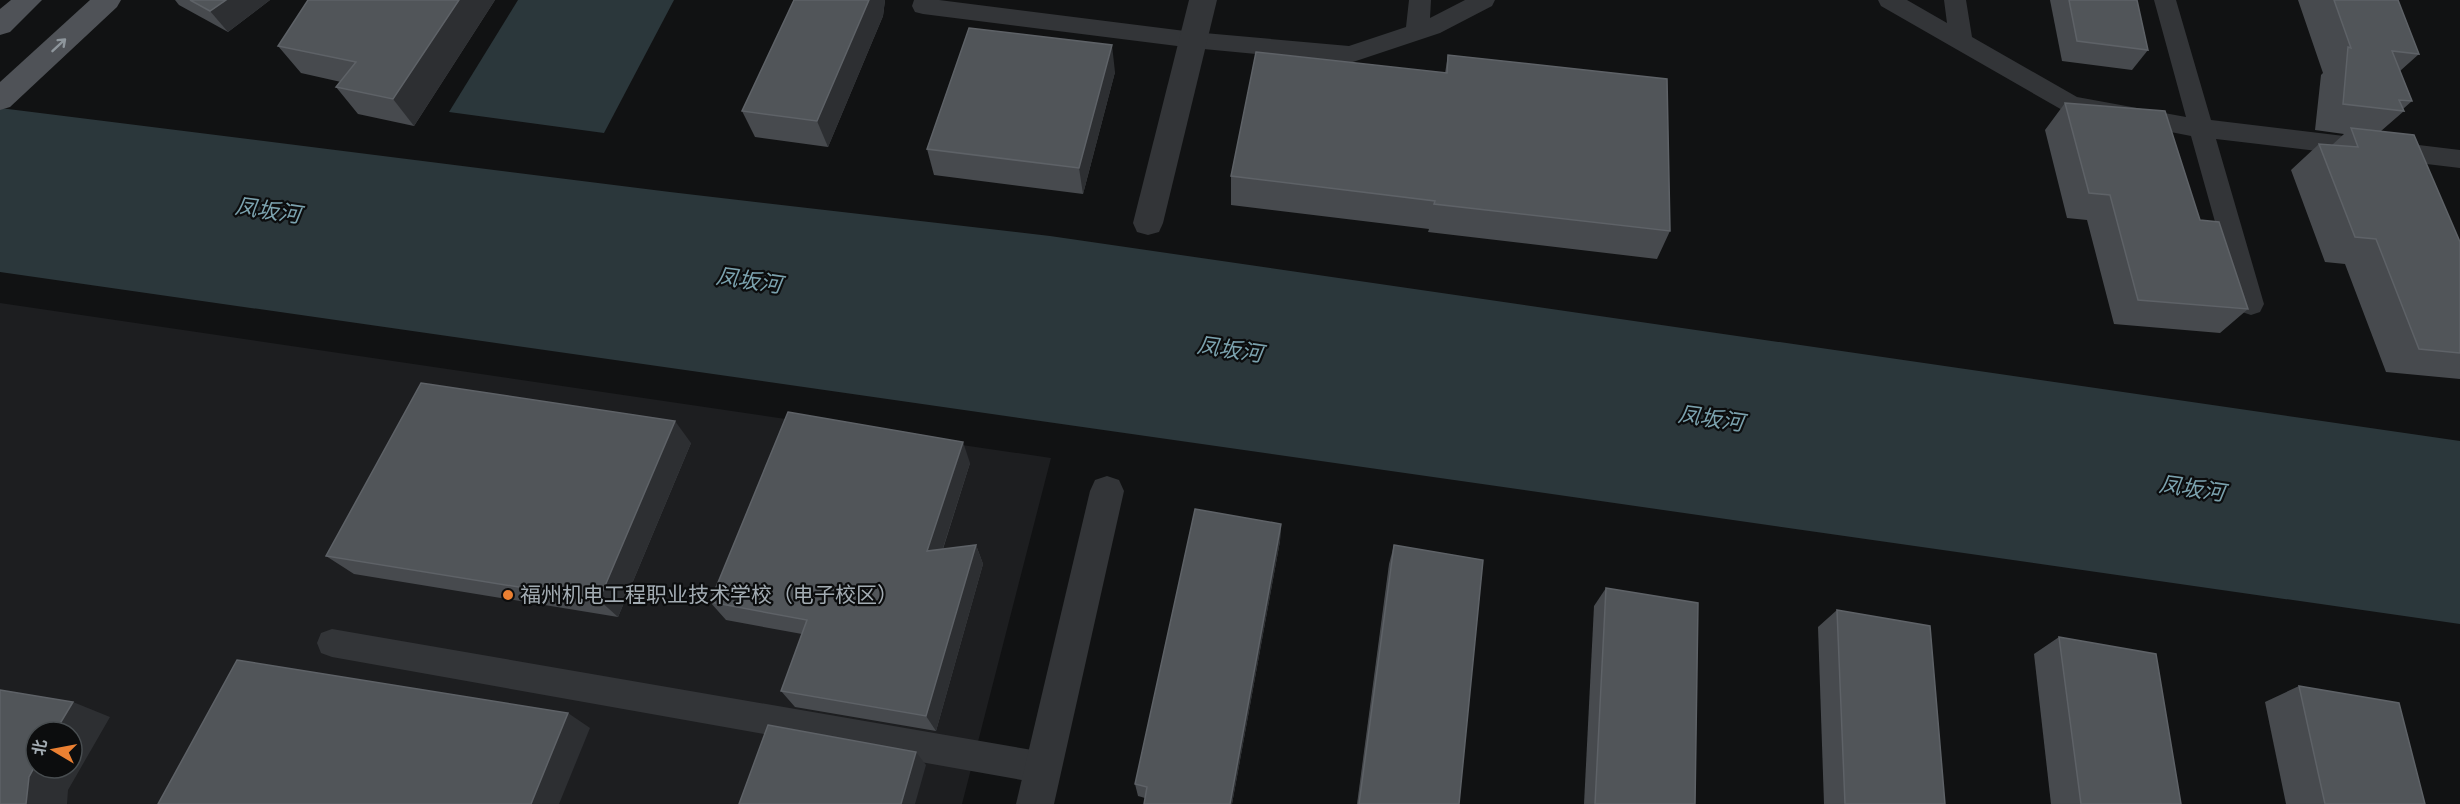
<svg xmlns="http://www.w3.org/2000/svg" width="2460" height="804" viewBox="0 0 2460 804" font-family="'PT Sans','Noto Sans SC',sans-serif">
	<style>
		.built { fill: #1d1e20; fill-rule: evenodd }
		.water { fill: #2b373b }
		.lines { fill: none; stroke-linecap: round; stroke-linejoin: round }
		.lane { fill: #333538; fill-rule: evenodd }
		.street { fill: #333538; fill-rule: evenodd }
		.primary { fill: #4f5257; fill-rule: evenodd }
		.wall { fill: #474a4e }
		.shaded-wall { fill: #2d2f32 }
		.building { fill: #515559; stroke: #5e6267; stroke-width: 1.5 }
		.oneway { stroke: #8e969c }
		.poi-dot { fill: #eb8032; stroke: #0c0d0e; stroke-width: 2 }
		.labels { text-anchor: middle; stroke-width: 4.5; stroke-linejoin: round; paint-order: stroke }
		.poi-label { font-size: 21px; fill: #a3acb3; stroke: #0c0d0e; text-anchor: start }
		.water-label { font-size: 22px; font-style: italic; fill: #7ba2ae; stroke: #0c0d0e }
	</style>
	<rect width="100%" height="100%" fill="#111213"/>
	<path class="built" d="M0,303L1051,458L962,804H0ZM36,732H72V768H36Z"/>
	<g class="water">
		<path d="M518,0H674L604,133L449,112Z"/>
		<path d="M0,108L670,192L1050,236L2460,441V624L0,272Z"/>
	</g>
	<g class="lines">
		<g class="lane">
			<path d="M914,0H939L1193,32L1349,46L1406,27L1409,0H1431L1430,18L1465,0H1495L1492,6L1440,33L1350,63L1193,48L923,14L915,12L912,6Z"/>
			<path d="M1878,0H1907L1947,23L1944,0H1966L1972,37L2077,97L2186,117L2154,0H2176L2211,120L2460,150V168L2216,139L2264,304L2260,312L2251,315L2242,312L2238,304L2191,136L2064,111L1881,6Z"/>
			<path d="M332,629L1044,752L1055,757L1060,768L1055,779L1044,784L332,657L321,653L317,643L321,633Z"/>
		</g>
		<g class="street">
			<path d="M1189,0H1217L1163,223L1159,232L1148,235L1137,232L1133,223Z"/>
			<path d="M1107,476L1119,480L1124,491L1054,804H1016L1090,491L1095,480Z"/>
		</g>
		<g class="primary">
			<path d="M11,0H42L10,32L0,35V9Z"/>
			<path d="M90,0H121L117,7L10,107L0,110V82Z"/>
		</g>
	</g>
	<g class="wall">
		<path d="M175,0H270L228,32L179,5Z"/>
		<path d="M495,0L414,126L358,114L336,87L341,82L301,73L278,46Z"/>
		<path d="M794,0H885L883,16L828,147L755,137L742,111Z"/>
		<path d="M2050,0H2137L2148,50L2132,70L2062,61Z"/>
		<path d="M2298,0H2398L2419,54L2400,71L2412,101L2403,109L2404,111L2381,131L2460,242V379L2386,372L2345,264L2325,262L2291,170L2319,144L2332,145L2344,134L2315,130L2321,75L2323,73Z"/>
		<path d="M1448,55L1670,231L1657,259L1428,232L1429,229L1231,205V176L1445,73Z"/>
		<path d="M1115,72L1083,194L934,175L927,149Z"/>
		<path d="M2065,103L2200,220L2248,309L2220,333L2114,324L2087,220L2067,218L2045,130Z"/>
		<path d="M691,443L618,617L354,574L326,556Z"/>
		<path d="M970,463L943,549L976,545L983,564L936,731L795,707L781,691L802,634L726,620L710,602Z"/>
		<path d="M1281,524L1280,541L1232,804H1144L1145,798L1138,796L1135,784Z"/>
		<path d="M1394,545L1459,804H1357L1389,564Z"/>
		<path d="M1606,588L1695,804H1584L1594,606Z"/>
		<path d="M1837,610L1945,804H1824L1818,627Z"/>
		<path d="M2059,637L2181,804H2051L2034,654Z"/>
		<path d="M2299,686L2425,804H2286L2265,702Z"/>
	</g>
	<g class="shaded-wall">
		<path d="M226,0H270L228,32L210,11Z"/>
		<path d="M459,0H495L414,126L393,99Z"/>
		<path d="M869,0H885L883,16L828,147L817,121Z"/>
		<path d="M1112,45L1115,72L1083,194L1079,168Z"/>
		<path d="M675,421L691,443L618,617L599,600Z"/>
		<path d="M963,442L970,463L936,570L927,551Z"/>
		<path d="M1281,524L1280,541L1232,804H1230Z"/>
		<path d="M976,545L983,564L936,731L926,716Z"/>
		<path d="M73,702L110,717L68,790L67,804H26L29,777L36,764V768H72V732H55Z"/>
		<path d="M568,713L590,728L559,804H531Z"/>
		<path d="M916,752L926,765L915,804H901Z"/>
	</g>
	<g class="building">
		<path d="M190,0H226L210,11Z"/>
		<path d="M308,0H459L393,99L336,87L356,62L278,46Z"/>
		<path d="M794,0H869L817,121L742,111Z"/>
		<path d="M2069,0H2137L2148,50L2077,41Z"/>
		<path d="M2334,0H2398L2419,54L2392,51L2412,101L2399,100L2404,111L2343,104L2348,47L2351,48Z"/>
		<path d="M969,28L1112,45L1079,168L927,149Z"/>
		<path d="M1256,52L1447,73L1448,55L1667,79L1670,231L1434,204L1435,201L1231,176Z"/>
		<path d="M2065,103L2165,111L2200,220L2219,222L2248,309L2138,300L2110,195L2089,193Z"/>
		<path d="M2351,128L2414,135L2460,242V353L2419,349L2376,239L2355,237L2319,144L2358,147Z"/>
		<path d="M421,383L675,421L599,600L326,556Z"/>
		<path d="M788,412L963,442L927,551L976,545L926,716L781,691L807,620L710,602Z"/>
		<path d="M1195,509L1281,524L1230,804H1144L1147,787L1135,784Z"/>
		<path d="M1394,545L1483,560L1459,804H1359Z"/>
		<path d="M1606,588L1698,603L1695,804H1595Z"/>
		<path d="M1837,610L1930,626L1945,804H1845Z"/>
		<path d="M2059,637L2156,654L2181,804H2081Z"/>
		<path d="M237,660L568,713L531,804H158Z"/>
		<path d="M2299,686L2399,703L2425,804H2325Z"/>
		<path d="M0,690L73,702L55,732H36V764L29,777L26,804H0Z"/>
		<path d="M768,725L916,752L901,804H739Z"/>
	</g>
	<defs><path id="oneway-shaft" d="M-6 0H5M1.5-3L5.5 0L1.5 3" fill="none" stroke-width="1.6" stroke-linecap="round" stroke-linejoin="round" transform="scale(1.5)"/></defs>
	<use class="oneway" href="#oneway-shaft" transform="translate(59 45) rotate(-43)"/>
	<circle class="poi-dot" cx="508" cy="595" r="6"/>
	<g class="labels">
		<g class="poi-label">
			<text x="520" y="602">福州机电工程职业技术学校（电子校区）</text>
		</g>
		<g class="water-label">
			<text transform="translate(268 210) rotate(8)" y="8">凤坂河</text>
			<text transform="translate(749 280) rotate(8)" y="8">凤坂河</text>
			<text transform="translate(1230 349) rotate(8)" y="8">凤坂河</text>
			<text transform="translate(1711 418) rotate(8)" y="8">凤坂河</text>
			<text transform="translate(2192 488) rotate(8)" y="8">凤坂河</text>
		</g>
	</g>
	<g transform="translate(54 750) rotate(280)"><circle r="28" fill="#0c0d0e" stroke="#484d50" stroke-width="1.5"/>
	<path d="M0-4.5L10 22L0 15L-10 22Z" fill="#eb8032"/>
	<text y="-9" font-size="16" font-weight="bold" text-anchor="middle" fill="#a3acb3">北</text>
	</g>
</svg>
